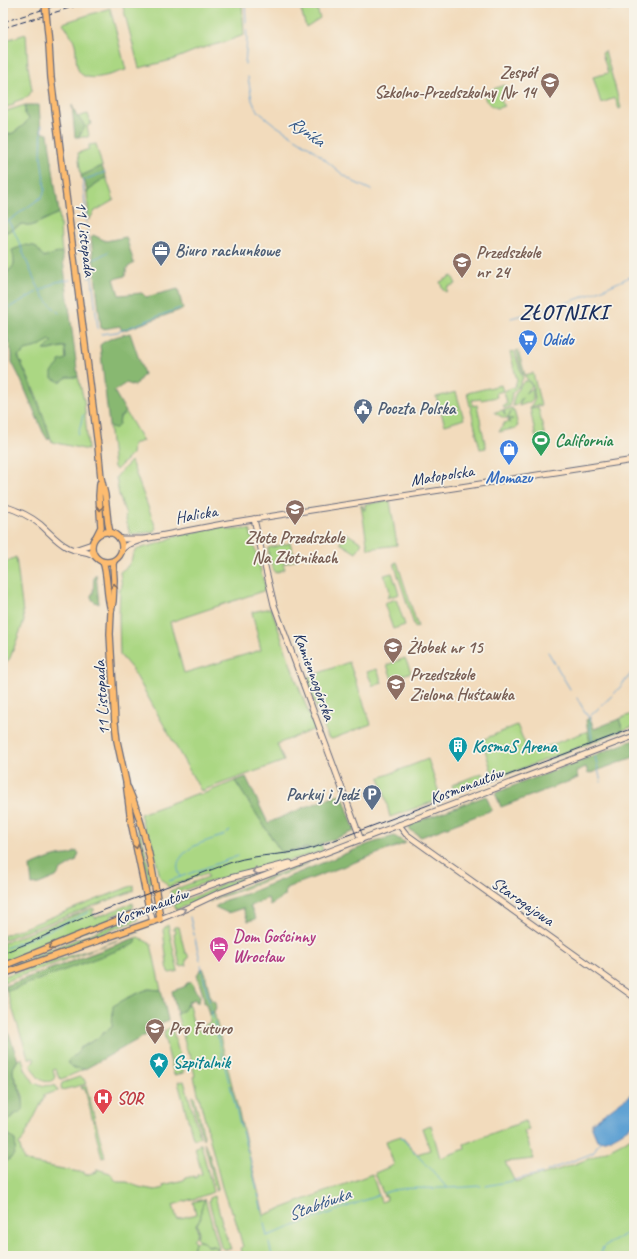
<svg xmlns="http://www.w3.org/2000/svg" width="637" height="1259" viewBox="0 0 637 1259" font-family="Caveat,sans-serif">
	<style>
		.green { fill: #abd783; stroke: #638370 }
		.forest { fill: #88b871; stroke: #527468 }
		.water { fill: #60a2d3; stroke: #3e6898 }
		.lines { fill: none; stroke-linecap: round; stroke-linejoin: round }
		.stream { stroke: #60a2d3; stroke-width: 1 }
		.secondary-casing { stroke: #666b7f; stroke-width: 7 }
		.primary-casing { stroke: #666b7f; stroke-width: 8 }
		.secondary { stroke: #fee4c5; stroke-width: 5 }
		.primary { stroke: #fdbc6f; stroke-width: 5.5 }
		.tram { stroke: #1b2f5e; stroke-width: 1 }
		.rail { stroke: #1b2f5e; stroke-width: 1; stroke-dasharray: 6 3; stroke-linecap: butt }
		.primary-bridge-casing { stroke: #666b7f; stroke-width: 8; stroke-linecap: butt }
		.primary-bridge { stroke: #fdbc6f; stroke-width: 5.5 }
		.oneway { stroke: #816e66 }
		.oneway2 { stroke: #8c8a92 }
		.labels { text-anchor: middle; stroke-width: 3.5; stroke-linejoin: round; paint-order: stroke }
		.education-label { font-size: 17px; font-weight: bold; fill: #785e54; stroke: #f7f3e8; text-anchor: start }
		.street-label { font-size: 17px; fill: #1b2f5e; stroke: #f7f3e8 }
		.service-label { font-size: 17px; font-weight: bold; fill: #4e5e75; stroke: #f7f3e8; text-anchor: start }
		.shop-label { font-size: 17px; font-weight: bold; fill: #366cbe; stroke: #f7f3e8; text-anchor: start }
		.leisure-label { font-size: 17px; font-weight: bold; fill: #27864d; stroke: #f7f3e8; text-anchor: start }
		.culture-label { font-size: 17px; font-weight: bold; fill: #0d838f; stroke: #f7f3e8; text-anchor: start }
		.hotel-label { font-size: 17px; font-weight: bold; fill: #b23c85; stroke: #f7f3e8; text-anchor: start }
		.health-label { font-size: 17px; font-weight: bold; fill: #be3a42; stroke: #f7f3e8; text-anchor: start }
		.water-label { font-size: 18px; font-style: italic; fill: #335787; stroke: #f7f3e8 }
		.district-label { font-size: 21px; font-weight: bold; letter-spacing: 1px; fill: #1b2f5e; stroke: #f7f3e8 }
	</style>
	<rect width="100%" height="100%" fill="#f7f3e8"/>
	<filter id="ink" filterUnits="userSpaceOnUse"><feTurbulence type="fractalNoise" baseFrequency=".025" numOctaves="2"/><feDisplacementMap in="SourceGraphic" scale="8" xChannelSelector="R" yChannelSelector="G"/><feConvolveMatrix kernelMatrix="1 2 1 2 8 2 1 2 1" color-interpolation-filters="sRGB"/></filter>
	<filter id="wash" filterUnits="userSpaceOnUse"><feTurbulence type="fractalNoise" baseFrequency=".012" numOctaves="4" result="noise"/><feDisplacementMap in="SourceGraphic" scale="16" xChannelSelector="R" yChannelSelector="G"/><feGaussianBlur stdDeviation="0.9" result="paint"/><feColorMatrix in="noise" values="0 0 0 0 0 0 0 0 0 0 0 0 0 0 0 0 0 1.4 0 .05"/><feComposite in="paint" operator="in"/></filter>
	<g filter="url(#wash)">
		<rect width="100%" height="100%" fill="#f2dbbc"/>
		<g class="green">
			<path d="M122,3H242L244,35L225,42L199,49L172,60L139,68Z"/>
			<path d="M299,3H315L320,18L306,27Z"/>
			<path d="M606,3H632V4L607,10Z"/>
			<path d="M110,8L126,70C114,73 84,86 78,69C75,61 77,52 75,44C73,37 67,29 63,23Z"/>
			<path d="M26,34L28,66L32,90L28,97L14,102V105L3,108V41Z"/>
			<path d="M605,51L621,108L619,109L615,98L601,103L593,77L608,73L602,53Z"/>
			<path d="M504,85L508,88V91C502,95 499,100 505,106L497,108C488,105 478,96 491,90C495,88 500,87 504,85Z"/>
			<path d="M25,105V115L29,118L24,125L13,133L3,136V112Z"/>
			<path d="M88,114L91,124L87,126L89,135L88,137H78L82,133L77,117Z"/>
			<path d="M96,144L102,166L81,176L78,153L89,149V145Z"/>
			<path d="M106,177L114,200L95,211L89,220L87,193L94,185Z"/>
			<path d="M59,213C61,227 60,239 62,252L44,257L26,245L13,250C15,268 16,264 3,276V234L22,224L31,226Z"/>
			<path d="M452,276L456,284L447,287V291L446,292L443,290L440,282Z"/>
			<path d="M50,340L52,342L44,350C52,351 58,347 65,347L66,359L52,372L67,377H78L84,400L88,450L52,442L35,392L18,356L23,353L24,350L37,347Z"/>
			<path d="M518,350L525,375L533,373L541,406L538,405L530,407L535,399L533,386L523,374L516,351Z"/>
			<path d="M514,351L523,378L518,387L512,393L510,406L504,408L503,405L507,404L504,391L514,387L517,381L510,352Z"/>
			<path d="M525,381H528L532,386L525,393L533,388V399L530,402L519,406L522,397C520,401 518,406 513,406C512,398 518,386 525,381Z"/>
			<path d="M501,385L503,391L496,393L497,397L481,400V399L472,400L473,406L477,405L486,448L480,449L467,393Z"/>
			<path d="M456,392L464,419L445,425L436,397Z"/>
			<path d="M538,407L545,437L536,438L530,408Z"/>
			<path d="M512,408V410H514L518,426L516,427V428L499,432L505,422L506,423L508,422L510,423L508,420L513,419H508L511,412L507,418H504L495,413V412L503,410L505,415L504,410Z"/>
			<path d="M126,412L143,441L133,444L132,454L116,470L114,467L109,425L113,428L119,425L120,417Z"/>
			<path d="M131,461L156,528L153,532L130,534L125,516L126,515L119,495L116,477Z"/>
			<path d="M390,501L397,545L368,549L361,505H362L364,510H365V504Z"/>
			<path d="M224,526L229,530L244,529L250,530L266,590L170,622L184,673L261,650L252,612L271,608L296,680L315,729L277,744L284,761L201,791L139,681L132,669L120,655L119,618L120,588L122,587L120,572L127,567L131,561L134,552L138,549L161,543L175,536Z"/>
			<path d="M346,533L362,543L356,553L340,543Z"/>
			<path d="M290,543L296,560L283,564L285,569L275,573L269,558L268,548Z"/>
			<path d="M16,557L24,621L10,658L3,667V563Z"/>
			<path d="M397,562L418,627L415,628L394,563Z"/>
			<path d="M392,573L399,594L387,598C393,592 387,583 384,575Z"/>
			<path d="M396,599L405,625L393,629L384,603Z"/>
			<path d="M405,658L411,672L392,679L387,665Z"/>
			<path d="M349,662L371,724L332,739L328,737L306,681L308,677Z"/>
			<path d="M377,669L382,683L373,686L367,672Z"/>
			<path d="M634,713V726L623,730L619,719Z"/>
			<path d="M517,725L529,753L588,731L590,743L494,779L482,740Z"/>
			<path d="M428,759L441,799L390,817L384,792L379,778Z"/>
			<path d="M482,773L485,781L455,793L452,785Z"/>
			<path d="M235,781L281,852L306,849L321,844L323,851L198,885L171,895L170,891L208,877L207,873L168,887C166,882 162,881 160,877L155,855L153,856L151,853L140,814L199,793L200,795Z"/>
			<path d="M132,805L144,846L152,882L149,883Z"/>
			<path d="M310,862L302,867L230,894L219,897L209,902L219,896Z"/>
			<path d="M275,869L228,887L176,910L174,904L204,893L229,881Z"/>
			<path d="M134,885V890L130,892L3,940V936Z"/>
			<path d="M133,903V908L111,916L112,918L104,923L3,963V943L93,908L95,910L92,911L95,918Z"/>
			<path d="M137,916L138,920L3,971V968Z"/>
			<path d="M168,925L178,971L170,973L168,972L163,930L165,927Z"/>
			<path d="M174,927H179L185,953H187L189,958L186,960L187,965L180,966L174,934L176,933L175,929L173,930Z"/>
			<path d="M139,932L62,961L4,982V976L99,947Z"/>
			<path d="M138,937L151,944L161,990L148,989L127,998L114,1006L113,1027L100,1035L98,1038L80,1048L77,1054L71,1058L74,1068L85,1069L69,1076L61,1079L58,1076L56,1069L53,1070L55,1077L52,1081C40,1084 36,1075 31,1066V1064L35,1059L33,1058H29L28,1057L5,986Z"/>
			<path d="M189,1004L194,1027L199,1031L208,1023L209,1024L210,1022L209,1015L214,1012L264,1215L372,1174L381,1202L387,1200L386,1195L384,1196L375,1173L394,1165L386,1141L401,1136L417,1154L430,1150L422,1128L431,1125L440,1158L465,1149L464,1144L525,1121L529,1129L524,1131L534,1159L505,1162L515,1182C553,1172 602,1158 634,1135V1256H243L241,1248L243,1247L233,1211L232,1212L227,1203L228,1202H227L222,1187L194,1077L195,1076L190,1054H188L177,1014L184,1010L185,1006Z"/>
			<path d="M171,1027L175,1038L184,1073L174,1075L165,1040L164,1031Z"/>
			<path d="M22,1058L25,1069L35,1084L37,1083C46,1088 47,1084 56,1086L58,1091L44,1095V1098L22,1141V1142L19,1144L24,1161L26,1160L27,1162L79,1172H84L85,1175L97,1172V1169L110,1173L115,1180L118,1182H127L139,1187L155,1190L164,1188L163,1185L184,1180L185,1178L194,1176V1178L197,1177V1175L202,1174L195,1148L196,1147L199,1146V1144H201L213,1192L195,1199H192L173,1205L177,1219L196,1214L193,1202L205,1199L201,1209V1217L196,1224C197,1232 200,1233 193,1239L195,1242L192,1252L196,1256H3V1163L10,1159L15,1140C9,1135 5,1131 4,1124L23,1108V1096L13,1073V1068L18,1060Z"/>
			<path d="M79,1077L84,1079L86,1084L62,1090L61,1086L62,1083Z"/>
			<path d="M184,1081L200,1137L194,1139L193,1138L178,1082Z"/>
			<path d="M86,1086L105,1157L102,1158L85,1089H82L81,1087Z"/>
			<path d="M194,1096L204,1136L203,1139L194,1109L195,1108L192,1097Z"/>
			<path d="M204,1143L207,1146L218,1188L216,1192L212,1178L211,1168Z"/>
			<path d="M215,1196L222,1222L221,1225H222L231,1249H223L221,1247L209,1201L210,1198Z"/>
			<path d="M205,1198L206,1202L219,1249L213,1246L207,1245L203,1242L198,1240L197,1237L199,1232L197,1224L201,1217V1210Z"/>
			<path d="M198,1241L203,1242L207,1246H213L218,1250L212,1256H197L193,1251L195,1242Z"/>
		</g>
		<g class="forest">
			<path d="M25,105H39L41,132L48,134L59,213L31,226L22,224L3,234V148L5,147L3,136L13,133L24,125L29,118L25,115Z"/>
			<path d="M72,105L77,117L82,121L85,127L78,137H75Z"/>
			<path d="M102,166L106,177L94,185L87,193L85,182L82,179L81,176Z"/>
			<path d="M93,235L106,241L126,237L134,263L127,268L125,276L114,279L119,295L142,293L146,297L178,289L183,309L122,331L120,326L103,329L101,328L91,237Z"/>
			<path d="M26,245L35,246L44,257L62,252L78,377H68L60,382L52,378V372L59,364V361L66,359L65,347C58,346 52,351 44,350L52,342L50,340L37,347L25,350L23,353L18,356C30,383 42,409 50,437L48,440L43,432L20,378L12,362V354L7,337L3,327V315L8,312L3,292V276C15,265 16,267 12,250Z"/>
			<path d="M130,333L144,374L135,386L126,383L114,391L126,412L120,417L119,425L116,428H113L109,425L100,345C106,339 121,335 130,333Z"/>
			<path d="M96,574L99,604C95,602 91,601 91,595L93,593L94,577Z"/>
			<path d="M590,718L594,729L619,719L623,730L590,743L586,720Z"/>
			<path d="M634,740V757L588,774L586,767L576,771L578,778L501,807L495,793Z"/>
			<path d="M246,777L268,823L303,808L342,794L355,831L313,847L281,852L235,781Z"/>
			<path d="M486,796L492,810L421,837L410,830L409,827L411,824Z"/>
			<path d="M394,836L406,843L286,888L285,896L270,905L268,898L250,906L256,919L248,921L243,908L228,913L215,907L225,900L246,894L369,844Z"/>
			<path d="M76,851L79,853L76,861L61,870L56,877L39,884L32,885L30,866C39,863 48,858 58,856C66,854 68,857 76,851Z"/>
			<path d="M135,938L137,941L135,944L11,990H6L5,986Z"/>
			<path d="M203,968L205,973L211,1000L214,1001C218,1008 215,1012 209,1015L206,1004L204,1003V999L197,975L200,970Z"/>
			<path d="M191,982L193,984L194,989L200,996L199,1002H196L195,999L188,1002L189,1004L186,1005V1007L184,1010L177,1014L172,991L184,987L187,983Z"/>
			<path d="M148,989L161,990L168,1020L161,1024L162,1026L85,1069L74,1068L67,1062L71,1058L77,1054L80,1048L98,1038L101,1035L112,1027L113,1006L127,998Z"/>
			<path d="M3,1017L18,1060C16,1062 14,1066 13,1069C11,1080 26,1093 23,1110L14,1115L4,1124C5,1131 9,1136 15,1140C17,1152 14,1158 3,1163Z"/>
		</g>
		<path class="water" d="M634,1092V1124C626,1129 606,1144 597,1140L592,1128V1123Z"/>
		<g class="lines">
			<g class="stream">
				<path d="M245,3L247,39L245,64"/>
				<path d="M248,77L252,100L255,107L260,113L275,125L311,148L341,173L354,182L371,190"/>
				<path d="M7,222L43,196L45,189L41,156L42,125"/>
				<path d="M9,222C23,246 29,274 44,297C48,303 54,308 59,313"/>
				<path d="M3,225L4,224"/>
				<path d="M91,261L108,252"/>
				<path d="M88,278L92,277L83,183L84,180L105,172"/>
				<path d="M92,278L98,329"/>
				<path d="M40,291L56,282L70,280"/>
				<path d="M544,309C577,301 604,289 634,275"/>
				<path d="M3,311L37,292"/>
				<path d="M511,318L538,311"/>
				<path d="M101,334L117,332L180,308"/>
				<path d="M78,435L83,415"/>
				<path d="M548,652L570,689"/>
				<path d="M577,698L588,717"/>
				<path d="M592,740L589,717L616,692L634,670"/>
				<path d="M595,756L601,782"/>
				<path d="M227,833L230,831"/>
				<path d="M180,877C179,873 177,868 178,864C178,861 181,858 182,856C192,843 210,841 224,835"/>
				<path d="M169,881L238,856"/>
				<path d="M190,917L200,960"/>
				<path d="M3,949L27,940L89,912"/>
				<path d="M201,965L213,1019"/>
				<path d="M214,1022L220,1046"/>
				<path d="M220,1048L221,1050"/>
				<path d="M221,1052L229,1082"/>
				<path d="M230,1085L241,1128"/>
				<path d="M242,1131L248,1153"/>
				<path d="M401,1137L427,1166"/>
				<path d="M249,1155L257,1190"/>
				<path d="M429,1167L447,1188"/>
				<path d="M547,1171L593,1153L600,1141"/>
				<path d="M486,1186L507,1182L542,1173"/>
				<path d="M384,1193C402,1186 422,1189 440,1188C454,1188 467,1187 481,1186"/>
				<path d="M258,1194L263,1215"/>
				<path d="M263,1219L267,1236"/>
				<path d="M267,1236L379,1195"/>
				<path d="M269,1243L272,1256"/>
				<path d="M600,1256L603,1247L634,1229"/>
			</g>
		</g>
	</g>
	<g filter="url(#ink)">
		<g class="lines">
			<defs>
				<g id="secondary">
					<path d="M3,506C17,510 30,516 41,525C50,533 57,542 67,547C75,552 85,550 93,555"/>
					<path d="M254,519L274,605L361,840"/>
					<path d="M120,539H143"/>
					<path d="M122,549L127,545L144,539L228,523L634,460"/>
					<path d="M74,550L92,544"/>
					<path d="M399,825L406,834L634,997"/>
					<path d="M160,919L185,909L219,893L634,736"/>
					<path d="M153,922L149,908L230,878L290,863"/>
				</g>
				<g id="primary">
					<path d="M49,45L51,78L98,446L101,478L105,495L108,523L110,533"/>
					<circle cx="107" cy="547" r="15"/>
					<path d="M97,535L101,527L99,496L100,483"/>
					<path d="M103,562C108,574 106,595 111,610"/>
					<path d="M3,966L87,932L149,908L131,822L126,782L117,741L115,723L110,634L111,612L113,601L114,580L113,564L114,561"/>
					<path d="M3,974L160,919C154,875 146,829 128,788"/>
				</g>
			</defs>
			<use href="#secondary" class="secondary-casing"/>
			<use href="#primary" class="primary-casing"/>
			<use href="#secondary" class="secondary"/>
			<use href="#primary" class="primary"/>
			<path class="tram" d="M3,953L31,942L83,918L232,862C260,853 289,856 316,847L634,728"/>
			<g class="rail">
				<path d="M3,22L64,3"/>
				<path d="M3,28L86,3"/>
			</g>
			<defs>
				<path id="primary-bridge" d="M45,3L49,45"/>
			</defs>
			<use href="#primary-bridge" class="primary-bridge-casing"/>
			<use href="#primary-bridge" class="primary-bridge"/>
		</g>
		<defs><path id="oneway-chevron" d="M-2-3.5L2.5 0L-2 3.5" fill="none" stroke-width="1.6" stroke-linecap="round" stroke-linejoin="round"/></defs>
		<g class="oneway">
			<use href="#oneway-chevron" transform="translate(100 508) rotate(88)"/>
			<use href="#oneway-chevron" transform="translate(114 586) rotate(-88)"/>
			<use href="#oneway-chevron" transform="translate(136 846) rotate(78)"/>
			<use href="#oneway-chevron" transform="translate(51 947) rotate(158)"/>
		</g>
		<g class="oneway2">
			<use href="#oneway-chevron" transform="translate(255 871) rotate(165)"/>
			<use href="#oneway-chevron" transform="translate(183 910) rotate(-24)"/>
		</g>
	</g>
	<defs>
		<symbol id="school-pin" viewBox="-11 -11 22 30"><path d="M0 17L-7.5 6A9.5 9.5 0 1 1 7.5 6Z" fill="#8d6e63" stroke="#f7f3e8"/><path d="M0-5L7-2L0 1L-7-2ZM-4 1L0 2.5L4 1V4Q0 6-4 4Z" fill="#fff"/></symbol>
		<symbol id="office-pin" viewBox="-11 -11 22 30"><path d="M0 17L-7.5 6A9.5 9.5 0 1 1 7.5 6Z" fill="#5c6f8a" stroke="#f7f3e8"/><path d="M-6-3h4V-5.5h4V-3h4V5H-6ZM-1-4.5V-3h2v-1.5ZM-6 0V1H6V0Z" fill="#fff"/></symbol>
		<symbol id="supermarket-pin" viewBox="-11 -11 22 30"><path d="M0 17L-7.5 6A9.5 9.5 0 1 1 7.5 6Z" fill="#3f7fe0" stroke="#f7f3e8"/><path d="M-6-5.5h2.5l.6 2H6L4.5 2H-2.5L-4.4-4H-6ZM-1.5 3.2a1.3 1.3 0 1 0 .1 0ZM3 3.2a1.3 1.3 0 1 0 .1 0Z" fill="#fff"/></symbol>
		<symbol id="civic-pin" viewBox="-11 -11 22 30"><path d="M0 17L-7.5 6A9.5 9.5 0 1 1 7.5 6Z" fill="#5c6f8a" stroke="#f7f3e8"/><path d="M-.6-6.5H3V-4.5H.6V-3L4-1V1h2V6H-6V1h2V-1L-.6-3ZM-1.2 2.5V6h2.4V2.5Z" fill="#fff"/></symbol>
		<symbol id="stadium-pin" viewBox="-11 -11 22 30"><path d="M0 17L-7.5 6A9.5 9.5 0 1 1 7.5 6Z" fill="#2e9e5b" stroke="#f7f3e8"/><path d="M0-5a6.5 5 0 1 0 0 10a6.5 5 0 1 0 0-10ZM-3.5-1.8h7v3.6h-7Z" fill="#fff"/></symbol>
		<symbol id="shop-pin" viewBox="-11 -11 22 30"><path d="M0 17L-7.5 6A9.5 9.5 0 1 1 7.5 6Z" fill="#3f7fe0" stroke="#f7f3e8"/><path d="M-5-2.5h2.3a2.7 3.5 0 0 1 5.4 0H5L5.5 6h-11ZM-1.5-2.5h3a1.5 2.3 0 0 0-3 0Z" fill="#fff"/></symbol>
		<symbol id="building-pin" viewBox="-11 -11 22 30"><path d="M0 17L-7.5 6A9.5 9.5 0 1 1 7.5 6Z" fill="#0f9aa8" stroke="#f7f3e8"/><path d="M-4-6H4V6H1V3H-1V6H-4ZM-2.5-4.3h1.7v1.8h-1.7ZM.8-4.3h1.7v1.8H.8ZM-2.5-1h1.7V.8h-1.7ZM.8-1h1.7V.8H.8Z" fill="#fff"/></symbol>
		<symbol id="parking-pin" viewBox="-11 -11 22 30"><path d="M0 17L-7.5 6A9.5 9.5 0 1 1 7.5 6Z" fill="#5c6f8a" stroke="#f7f3e8"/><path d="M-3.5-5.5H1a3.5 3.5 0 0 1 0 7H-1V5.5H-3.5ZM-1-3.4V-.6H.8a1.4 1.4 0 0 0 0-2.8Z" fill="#fff"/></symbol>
		<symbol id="hotel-pin" viewBox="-11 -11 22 30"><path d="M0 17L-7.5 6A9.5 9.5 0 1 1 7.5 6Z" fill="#d1479c" stroke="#f7f3e8"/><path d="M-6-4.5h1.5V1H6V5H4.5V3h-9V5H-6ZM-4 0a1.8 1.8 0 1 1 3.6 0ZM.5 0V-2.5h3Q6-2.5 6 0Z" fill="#fff"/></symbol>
		<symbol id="sight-pin" viewBox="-11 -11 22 30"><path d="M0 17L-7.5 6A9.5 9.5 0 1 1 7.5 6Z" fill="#0f9aa8" stroke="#f7f3e8"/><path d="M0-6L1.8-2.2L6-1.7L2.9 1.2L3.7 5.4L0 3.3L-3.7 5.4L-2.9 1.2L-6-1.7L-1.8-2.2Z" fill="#fff"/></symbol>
		<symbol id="hospital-pin" viewBox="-11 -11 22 30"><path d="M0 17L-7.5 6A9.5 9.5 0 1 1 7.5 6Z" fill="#e0444e" stroke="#f7f3e8"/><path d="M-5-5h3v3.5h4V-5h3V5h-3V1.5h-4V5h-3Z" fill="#fff"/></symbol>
	</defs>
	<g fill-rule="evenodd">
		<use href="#school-pin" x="539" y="71" width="22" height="30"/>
		<use href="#office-pin" x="150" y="239" width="22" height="30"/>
		<use href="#school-pin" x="451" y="251" width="22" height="30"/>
		<use href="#supermarket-pin" x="517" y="328" width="22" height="30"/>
		<use href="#civic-pin" x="352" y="397" width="22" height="30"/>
		<use href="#stadium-pin" x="530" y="429" width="22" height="30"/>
		<use href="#shop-pin" x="498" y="438" width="22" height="30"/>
		<use href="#school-pin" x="284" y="498" width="22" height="30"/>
		<use href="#school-pin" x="382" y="636" width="22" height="30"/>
		<use href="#school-pin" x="385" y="673" width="22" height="30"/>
		<use href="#building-pin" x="447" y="735" width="22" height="30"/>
		<use href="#parking-pin" x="361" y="783" width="22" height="30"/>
		<use href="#hotel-pin" x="208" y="935" width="22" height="30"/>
		<use href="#school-pin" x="144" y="1017" width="22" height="30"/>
		<use href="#sight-pin" x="148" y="1051" width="22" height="30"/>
		<use href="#hospital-pin" x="92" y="1087" width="22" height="30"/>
	</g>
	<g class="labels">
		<g class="education-label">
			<text x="536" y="78" text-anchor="end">Zespół<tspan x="536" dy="20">Szkolno-Przedszkolny Nr 14</tspan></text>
			<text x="476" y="258">Przedszkole<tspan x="476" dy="20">nr 24</tspan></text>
			<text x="295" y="543" text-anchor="middle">Złote Przedszkole<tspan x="295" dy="20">Na Złotnikach</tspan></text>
			<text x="407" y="653">Żłobek nr 15</text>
			<text x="410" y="680">Przedszkole<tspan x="410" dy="20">Zielona Huśtawka</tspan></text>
			<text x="169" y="1034">Pro Futuro</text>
		</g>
		<g class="street-label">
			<text transform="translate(86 239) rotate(83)" y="6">11 Listopada</text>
			<text transform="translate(442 475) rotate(-9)" y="6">Małopolska</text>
			<text transform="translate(196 514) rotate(-10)" y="6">Halicka</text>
			<text transform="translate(315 676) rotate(70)" y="6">Kamiennogórska</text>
			<text transform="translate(101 698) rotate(-94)" y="6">11 Listopada</text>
			<text transform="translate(466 785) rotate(-21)" y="6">Kosmonautów</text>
			<text transform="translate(523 901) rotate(35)" y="6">Starogajowa</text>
			<text transform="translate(151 906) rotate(-21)" y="6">Kosmonautów</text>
		</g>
		<g class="service-label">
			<text x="175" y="256">Biuro rachunkowe</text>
			<text x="377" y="414">Poczta Polska</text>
			<text x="358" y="800" text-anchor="end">Parkuj i Jedź</text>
		</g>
		<g class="shop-label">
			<text x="542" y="345">Odido</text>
			<text x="509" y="483" text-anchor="middle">Momazu</text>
		</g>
		<g class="leisure-label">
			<text x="555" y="446">California</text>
		</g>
		<g class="culture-label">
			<text x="472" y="752">KosmoS Arena</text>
			<text x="173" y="1068">Szpitalnik</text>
		</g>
		<g class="hotel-label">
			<text x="233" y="942">Dom Gościnny<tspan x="233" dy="20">Wrocław</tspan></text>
		</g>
		<g class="health-label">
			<text x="117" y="1104">SOR</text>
		</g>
		<g class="water-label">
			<text transform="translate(307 131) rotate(36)" y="6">Ryńka</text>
			<text transform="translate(319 1204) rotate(-20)" y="6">Stabłówka</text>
		</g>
		<g class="district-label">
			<text x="564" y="319">ZŁOTNIKI</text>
		</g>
	</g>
	<rect width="637" height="1259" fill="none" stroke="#f7f3e8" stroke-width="16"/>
</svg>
